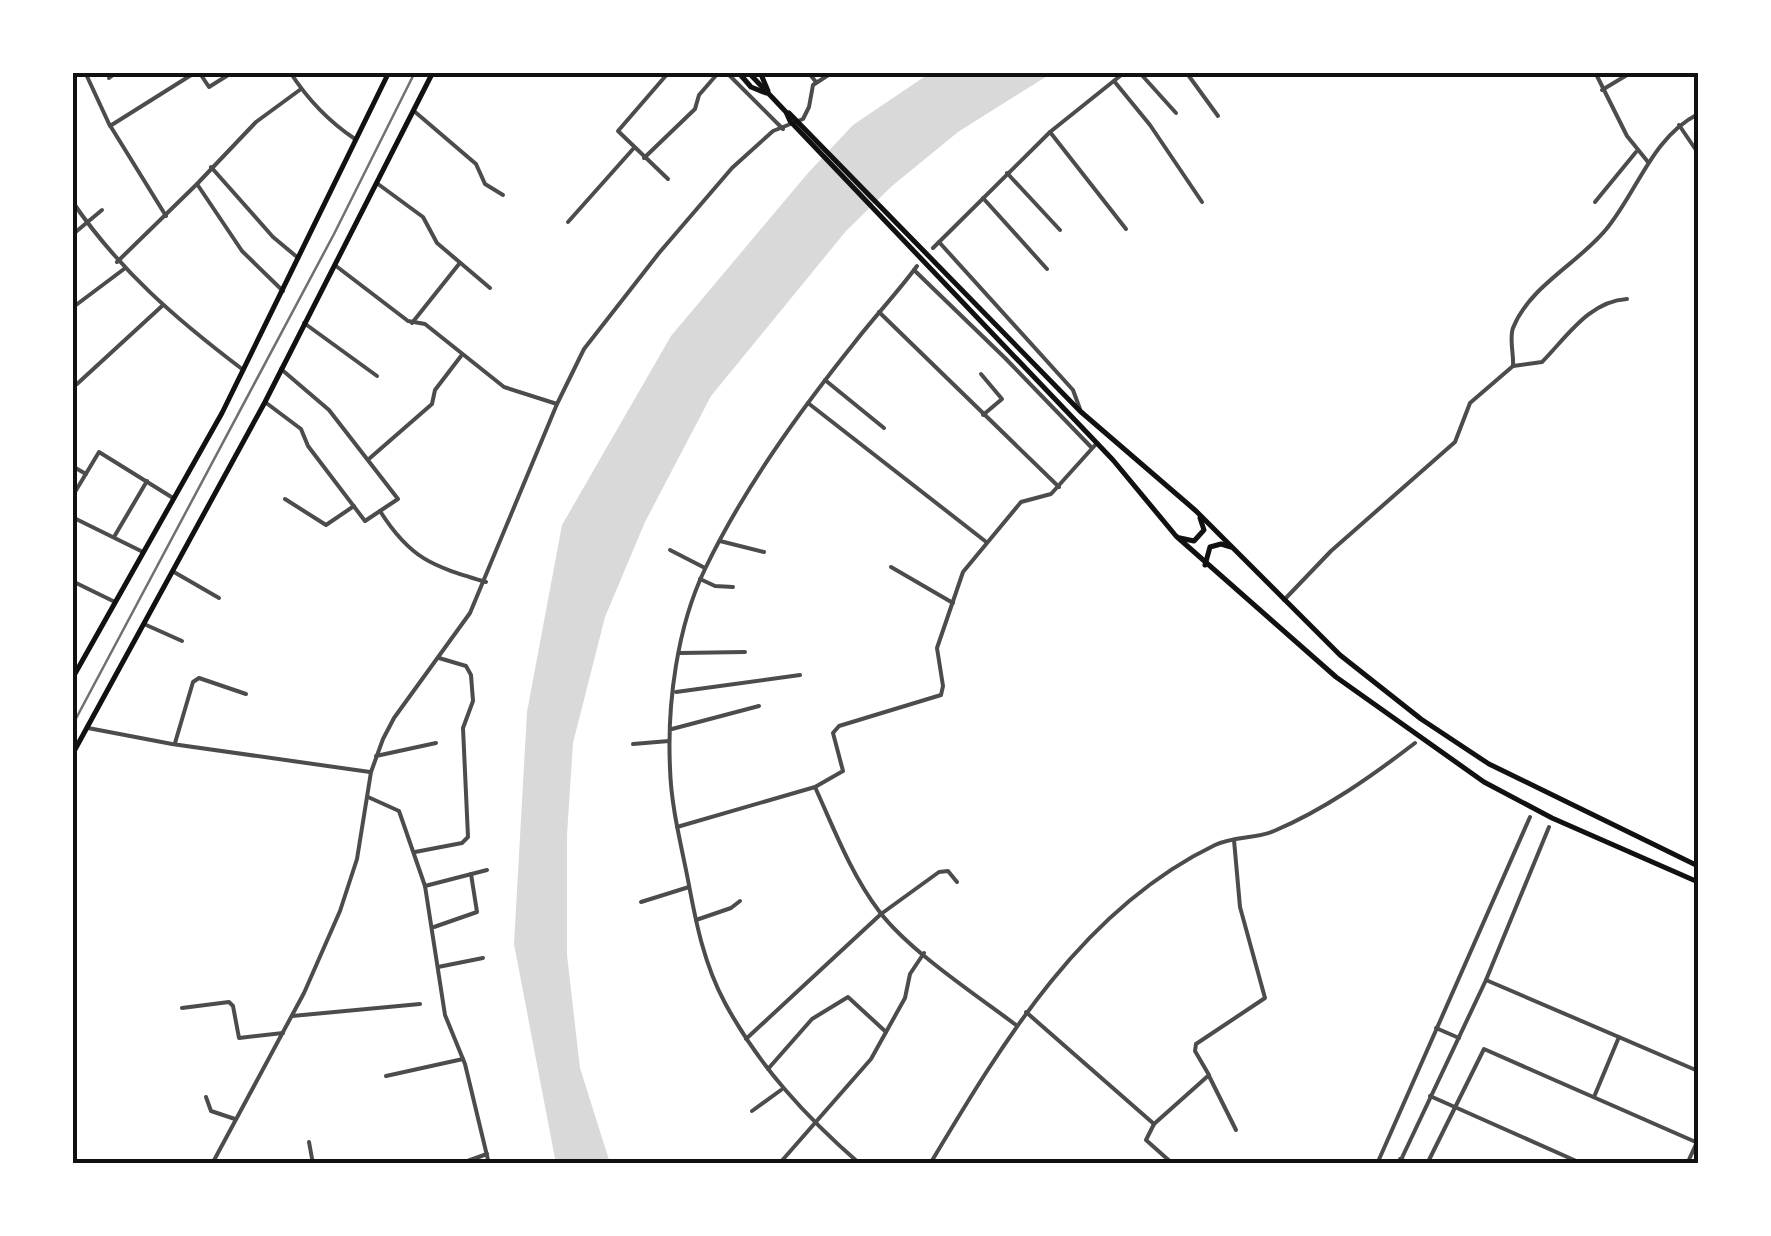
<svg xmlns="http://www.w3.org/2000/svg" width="1771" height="1236" viewBox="0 0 1771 1236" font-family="'Playfair Display',serif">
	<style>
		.water { fill: #d9d9d9 }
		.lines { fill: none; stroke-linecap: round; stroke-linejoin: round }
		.minor { stroke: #4c4c4c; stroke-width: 4 }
		.secondary { stroke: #111; stroke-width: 5 }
		.primary { stroke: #111; stroke-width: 5 }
		.rail { stroke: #707070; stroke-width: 2.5 }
		.neatline { fill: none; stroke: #111; stroke-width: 4 }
	</style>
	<rect width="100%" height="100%" fill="#fff"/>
	<path class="water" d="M930,73H1052L958,132L892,186L846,231L711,396L645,522L605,617L573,743L567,835V955L580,1068L610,1163L556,1164L514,944L527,712L562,525L671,336L808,173L853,125Z"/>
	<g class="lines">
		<g class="minor">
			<path d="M85,72L110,126L196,72"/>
			<path d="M199,72L209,87L233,72"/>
			<path d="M290,72C308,100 328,121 355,139"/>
			<path d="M726,72L783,129"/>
			<path d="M808,72L816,82"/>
			<path d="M1139,72L1176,113"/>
			<path d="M1186,72L1218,116"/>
			<path d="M1595,72L1627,136L1648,162"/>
			<path d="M109,78L117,72"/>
			<path d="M1114,81L1150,125L1202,202"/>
			<path d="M1602,90L1632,72"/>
			<path d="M414,111L476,164L485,184L503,195"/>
			<path d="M1679,125L1698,153"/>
			<path d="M111,127L166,216"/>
			<path d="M1050,132L1126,229"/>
			<path d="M644,158L695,109L699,95L719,72"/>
			<path d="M211,167L273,237L297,257"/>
			<path d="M1007,173L1060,230"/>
			<path d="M668,179L618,131L669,72"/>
			<path d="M197,184L256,122L301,89"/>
			<path d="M378,184L423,217L437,243L490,288"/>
			<path d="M983,198L1047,269"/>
			<path d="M72,201C119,270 176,319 242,369"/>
			<path d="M1595,202L1636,152"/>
			<path d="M568,222L633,149"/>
			<path d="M72,235L102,210"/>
			<path d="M939,242L1073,390L1080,409"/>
			<path d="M933,248L1050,132L1125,72"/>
			<path d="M117,262L197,184L242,251L283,291"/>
			<path d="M336,266L408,321L425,324L504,387L557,404"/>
			<path d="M914,270L1005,358L1091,447"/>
			<path d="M72,308L124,269"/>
			<path d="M879,312L1059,487"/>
			<path d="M304,323L377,376"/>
			<path d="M412,323L459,264"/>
			<path d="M1513,366C1514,354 1509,339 1513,328C1530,285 1581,262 1608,227C1639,188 1652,138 1698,114"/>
			<path d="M281,369L329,410L398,499L380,511"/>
			<path d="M981,374L1002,399L983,415"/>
			<path d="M825,380L884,428"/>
			<path d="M77,384L162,306"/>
			<path d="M265,402L301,429L308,446L365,521L380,511C411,560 433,566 486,582"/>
			<path d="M808,403L985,541"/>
			<path d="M370,458L432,404L435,390L461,356"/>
			<path d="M72,466L86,474"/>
			<path d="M72,497L99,452L173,498"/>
			<path d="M285,499L326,525L354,506"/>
			<path d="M72,517L143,552"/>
			<path d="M114,537L147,481"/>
			<path d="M720,541L764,552"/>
			<path d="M670,550L705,568"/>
			<path d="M891,567L953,603"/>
			<path d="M174,572L219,598"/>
			<path d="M700,579L715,586L733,587"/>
			<path d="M72,581L115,602"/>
			<path d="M1284,600L1331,551L1455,442L1470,403L1513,366L1542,362C1566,338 1589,301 1627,299"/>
			<path d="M144,624L182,641"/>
			<path d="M680,653L745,652"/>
			<path d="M676,692L800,675"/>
			<path d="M88,728L172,744L370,772"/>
			<path d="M672,729L759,706"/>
			<path d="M175,743L193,682L199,678L246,694"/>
			<path d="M633,744L669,741"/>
			<path d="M376,756L436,743"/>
			<path d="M815,787C834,829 851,874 879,911C908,950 976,995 1016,1025"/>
			<path d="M368,797L399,811L425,886L445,1015L465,1064L489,1164"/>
			<path d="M677,827L815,787L843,771L833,733L839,726L941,695L943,686L937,648L963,572L1021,502L1051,494L1097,443"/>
			<path d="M415,852L462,843L468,837L463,728L473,701L471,675L466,666L439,658"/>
			<path d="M425,886L487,870"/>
			<path d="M641,902L689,887"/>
			<path d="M696,920L731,908L740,901"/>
			<path d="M434,927L477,912L471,874"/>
			<path d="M438,967L483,958"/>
			<path d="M1486,980L1698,1071"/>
			<path d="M182,1008L229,1002L233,1006L239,1038L283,1033"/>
			<path d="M1026,1012L1154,1124L1146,1140L1173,1164"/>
			<path d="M292,1016L420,1004"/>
			<path d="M1436,1028L1459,1038"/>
			<path d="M746,1039L881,914L939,872L948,871L957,882"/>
			<path d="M768,1069L812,1019L848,997L886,1032"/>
			<path d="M386,1076L463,1059"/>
			<path d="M1209,1076L1236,1130"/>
			<path d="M1430,1096L1583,1164"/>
			<path d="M206,1097L211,1111L235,1119"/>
			<path d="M1594,1097L1619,1037"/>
			<path d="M752,1111L781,1090"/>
			<path d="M1154,1124L1209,1075L1195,1051L1196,1044L1265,998L1240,907L1234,840"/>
			<path d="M309,1142L313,1164"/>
			<path d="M1400,1159L1413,1164"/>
			<path d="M212,1164L304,993L340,911L357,859L371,772L383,739L394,718L470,613L557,404L584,349L659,253L732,168L773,131L803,119L809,107L813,85L833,72"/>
			<path d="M459,1164L487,1154"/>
			<path d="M779,1164L871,1059L905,998L910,974L924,953"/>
			<path d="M860,1164C806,1117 759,1066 725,1003C704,964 696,923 688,880C681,844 671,806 670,768C667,704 677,627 705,569C744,488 799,412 855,342C875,316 898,292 917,266"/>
			<path d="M930,1164C1003,1042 1082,909 1215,845C1233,836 1255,839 1274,831C1324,810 1372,776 1415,743"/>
			<path d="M1377,1164L1530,817"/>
			<path d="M1399,1164L1486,980L1549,827"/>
			<path d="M1427,1164L1484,1049L1698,1143"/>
			<path d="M1687,1164L1697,1142"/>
		</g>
		<g class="secondary">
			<path d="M738,72L751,87L766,93"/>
			<path d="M760,72L768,91"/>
			<path d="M72,679L222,413L389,72"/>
			<path d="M72,755L265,402L433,72"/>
		</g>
		<g class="primary">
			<path d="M748,72L786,112L790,121L1113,460L1176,536L1336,677L1484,782L1552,818L1698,882"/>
			<path d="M789,113L1080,411L1196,511L1340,655L1421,719L1489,764L1698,866"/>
			<path d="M1180,538L1194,541L1204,530L1200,518"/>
			<path d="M1205,565L1210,547L1221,544L1231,547"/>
		</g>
		<path class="rail" d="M72,726L334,234L415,72"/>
	</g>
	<rect width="1771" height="1236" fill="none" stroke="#ffffff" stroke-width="150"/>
	<rect x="75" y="75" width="1621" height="1086" class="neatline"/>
</svg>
